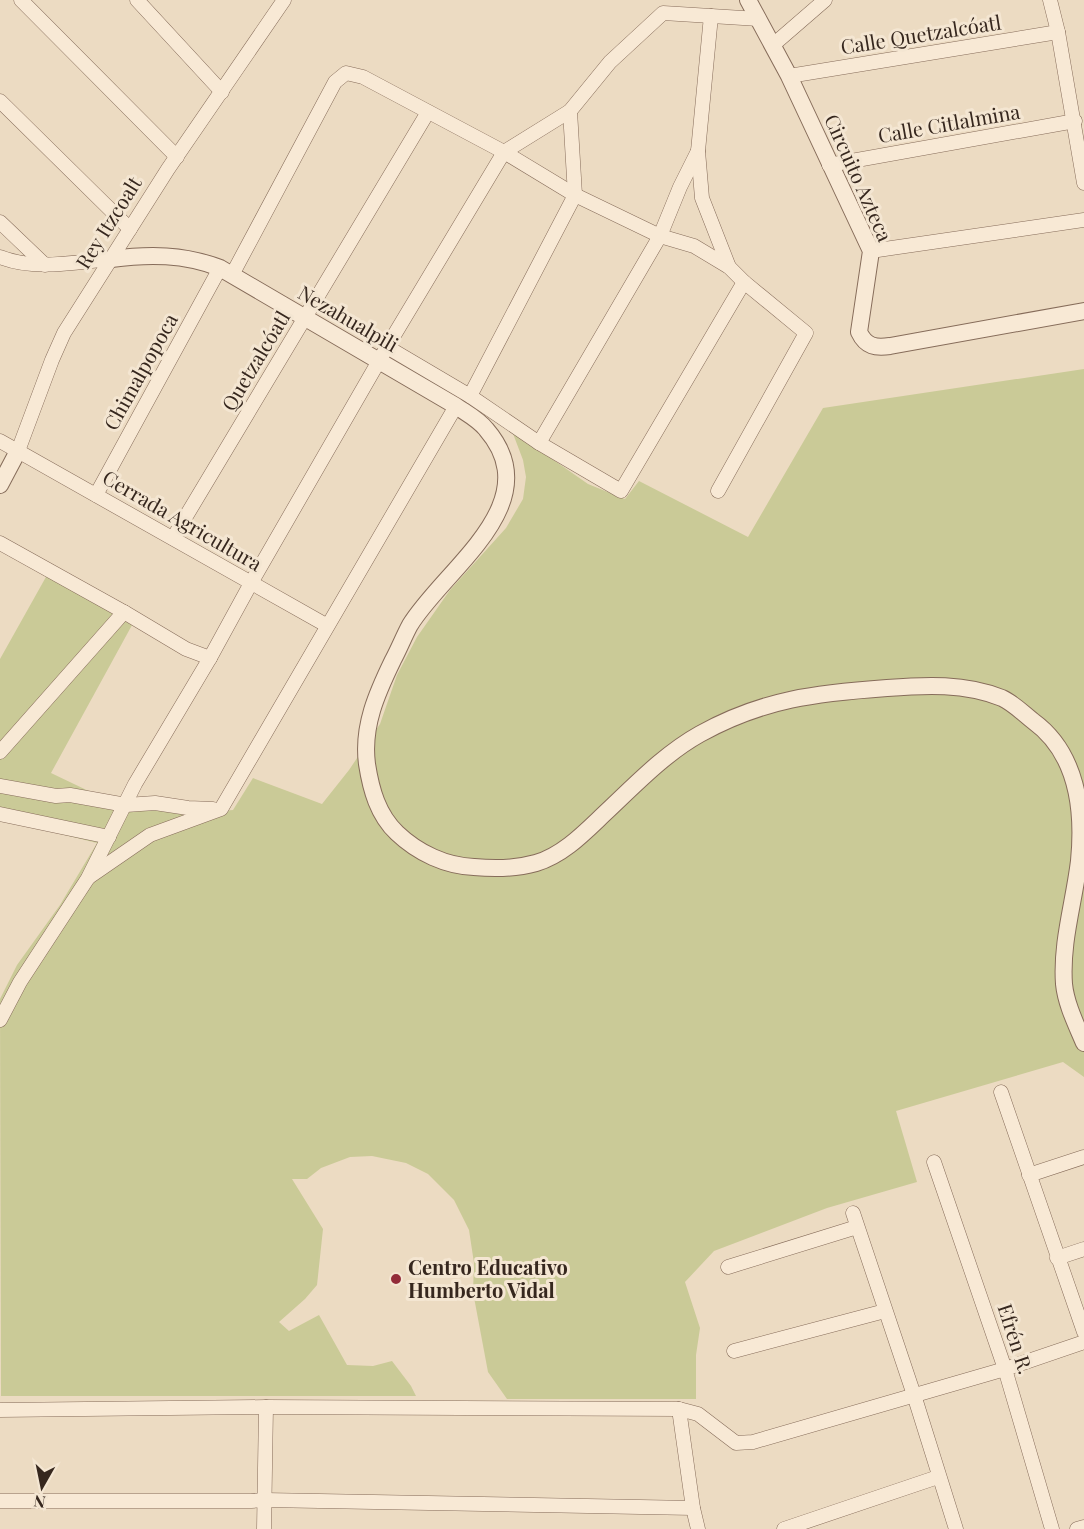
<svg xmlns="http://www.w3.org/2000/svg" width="1084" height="1529" viewBox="0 0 1084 1529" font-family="'Playfair Display',serif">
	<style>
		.green { fill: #caca97 }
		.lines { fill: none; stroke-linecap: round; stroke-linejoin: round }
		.minor-casing { stroke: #866c5a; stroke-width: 15 }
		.tertiary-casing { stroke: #866c5a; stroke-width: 18 }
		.minor { stroke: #f8e9d5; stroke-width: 14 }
		.tertiary { stroke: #f8e9d5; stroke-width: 16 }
		.poi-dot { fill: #932c39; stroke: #f4e6d2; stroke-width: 2 }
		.labels { text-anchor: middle; stroke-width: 6; stroke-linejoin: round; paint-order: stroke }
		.street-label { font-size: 20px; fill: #36271e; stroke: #f4e6d2 }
		.poi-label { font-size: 20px; font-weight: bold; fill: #36271e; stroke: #f4e6d2; text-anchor: start }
	</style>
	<rect width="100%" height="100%" fill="#ecdbc2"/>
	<path class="green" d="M1084,369V1077L1063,1062L896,1111L917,1182L827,1208L714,1251L685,1282L700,1328L696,1355V1399H507L488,1372L473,1292L474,1263L469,1230L454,1200L428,1174L406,1163L372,1156L350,1157L321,1168L307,1179H292L323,1229L317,1285L305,1299L279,1322L289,1331L319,1315L347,1365L373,1366L392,1361L411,1386L416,1396H1L0,999L17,965L60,905L97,843L0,819V659L51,568L137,616L51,773L120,806L187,814L233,810L253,778L322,804L349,770L380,724L397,675L417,637L450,590L506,528L523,499L526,477L523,460L512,431L588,484L625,499L639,481L748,537L823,408Z"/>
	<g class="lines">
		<defs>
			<g id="minor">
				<path d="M21,0L177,157"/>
				<path d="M137,0L222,92"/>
				<path d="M1050,0L1058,32L1084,183"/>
				<path d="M711,16L698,151L702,198L729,267"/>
				<path d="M773,45L825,0"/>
				<path d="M789,76L1058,32"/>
				<path d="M0,101L130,229"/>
				<path d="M829,165L1075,121"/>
				<path d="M0,222L45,265"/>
				<path d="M871,251L1084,220"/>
				<path d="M0,257C35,271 75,262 111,259"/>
				<path d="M232,275L335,82L346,73L363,77L504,152L575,195L660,236L694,246L729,267L744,282L806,333L718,491"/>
				<path d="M387,347L470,396L539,443L621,491L744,282"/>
				<path d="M470,396L575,195L570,111"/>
				<path d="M0,441L326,625"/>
				<path d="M539,443L660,236L680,187L698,151"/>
				<path d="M18,451L52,360L64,333L168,169L284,0"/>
				<path d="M96,495L220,268"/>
				<path d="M173,538L428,112"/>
				<path d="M0,543L124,612L186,649L210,658"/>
				<path d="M0,752L124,612"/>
				<path d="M0,786L56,796L70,795L126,805L155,803L188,808L213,809"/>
				<path d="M0,814L109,837"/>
				<path d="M89,877L150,835L221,809L456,406"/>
				<path d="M0,1020L20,982L88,878L135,784L210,658L251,583L387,347L504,152L570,111L610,62L663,13L759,19"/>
				<path d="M1001,1092L1084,1332"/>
				<path d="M934,1162L1005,1369L1052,1529"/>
				<path d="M1029,1175L1084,1157"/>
				<path d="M853,1213L914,1395L956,1529"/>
				<path d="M1057,1258L1084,1249"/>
				<path d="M728,1267L857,1227"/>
				<path d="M734,1351L885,1311"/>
				<path d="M679,1409L693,1508L698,1529"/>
				<path d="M0,1410L266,1407L679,1409L698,1414L736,1443L753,1442L1005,1369L1084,1342"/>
				<path d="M0,1501H251L265,1500L693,1508"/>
				<path d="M264,1529L266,1407"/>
				<path d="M784,1529L938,1477"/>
				<path d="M1077,1529L1084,1527"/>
			</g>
			<g id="tertiary">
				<path d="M748,0L789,76L871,251L859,332C866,347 876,348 890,346L1084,311"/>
				<path d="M111,259C149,254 184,254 220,268L456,406C466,413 478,419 486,429C550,503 445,568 410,625C404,636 399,649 393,660C377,693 362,726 367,764C371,790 378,815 397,833C418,853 446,866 474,867C495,869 515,869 536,863C563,855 584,833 604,814C634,786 664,754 700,734C763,699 817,693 887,688C925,685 965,683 1002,698C1013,703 1023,713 1033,721C1077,753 1084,810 1079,861C1074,903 1061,942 1064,984C1066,1004 1076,1024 1084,1043"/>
				<path d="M0,485L18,451"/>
			</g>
		</defs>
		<use href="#minor" class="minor-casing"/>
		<use href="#tertiary" class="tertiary-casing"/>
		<use href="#minor" class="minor"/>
		<use href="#tertiary" class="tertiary"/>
	</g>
	<circle class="poi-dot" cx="396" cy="1279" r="6"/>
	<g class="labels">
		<g class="street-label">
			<text transform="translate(921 35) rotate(-9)" y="7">Calle Quetzalcóatl</text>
			<text transform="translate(949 124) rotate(-10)" y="7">Calle Citlalmina</text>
			<text transform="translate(858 178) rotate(66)" y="7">Circuito Azteca</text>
			<text transform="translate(109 223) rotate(-58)" y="7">Rey Itzcoalt</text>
			<text transform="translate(348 319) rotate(30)" y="7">Nezahualpili</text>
			<text transform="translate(256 361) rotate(-59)" y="7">Quetzalcóatl</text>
			<text transform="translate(141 372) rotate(-61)" y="7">Chimalpopoca</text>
			<text transform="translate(182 521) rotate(30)" y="7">Cerrada Agricultura</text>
			<text transform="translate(1015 1339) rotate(72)" y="7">Efrén R.</text>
		</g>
		<g class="poi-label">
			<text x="408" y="1275">Centro Educativo<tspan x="408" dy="23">Humberto Vidal</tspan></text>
		</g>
	</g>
	<g transform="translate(42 1487) rotate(189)" stroke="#f4e6d2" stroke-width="4.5" paint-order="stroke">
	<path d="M0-4.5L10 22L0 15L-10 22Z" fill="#36271e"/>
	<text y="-9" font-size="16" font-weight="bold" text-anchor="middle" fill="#36271e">N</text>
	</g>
</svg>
